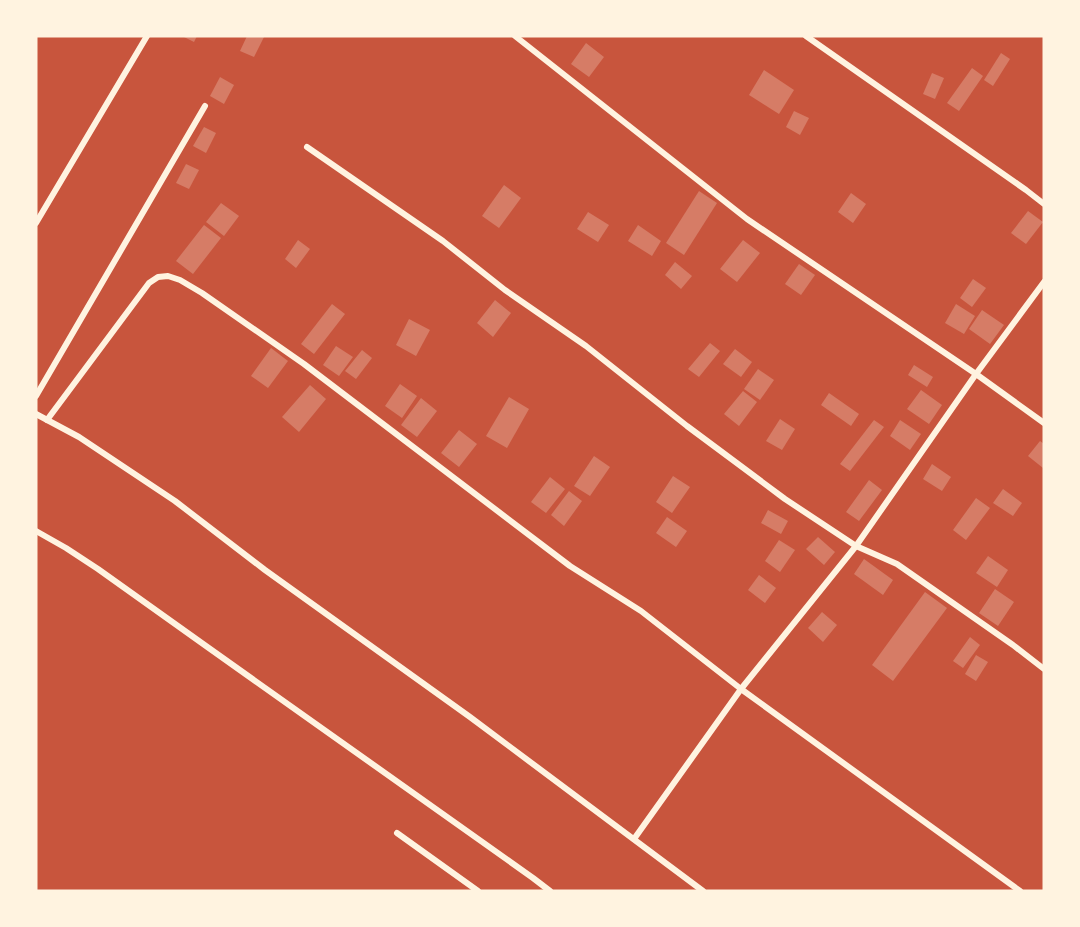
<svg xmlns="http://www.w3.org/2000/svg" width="1080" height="927" viewBox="0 0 1080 927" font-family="Rubik,sans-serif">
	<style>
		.building { fill: #d67c66 }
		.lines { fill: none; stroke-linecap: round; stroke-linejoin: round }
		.minor { stroke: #fff3e0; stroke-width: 6 }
	</style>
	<rect width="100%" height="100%" fill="#c8553d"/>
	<g class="building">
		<path d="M182,36H197L194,42Z"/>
		<path d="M247,36H261L264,37L254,57L240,51Z"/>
		<path d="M586,43L604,57L589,77L571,64Z"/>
		<path d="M1001,53L1010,59L993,86L984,80Z"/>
		<path d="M972,68L983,76L959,111L947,103Z"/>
		<path d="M764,70L794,90L779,114L749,95Z"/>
		<path d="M932,73L944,78L935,99L923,94Z"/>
		<path d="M220,77L234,85L224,104L210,96Z"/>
		<path d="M794,111L809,118L800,135L786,127Z"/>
		<path d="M204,127L216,133L206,153L193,146Z"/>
		<path d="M186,164L199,170L189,189L176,183Z"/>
		<path d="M504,185L521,198L499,228L482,216Z"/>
		<path d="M699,191L717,203L684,255L666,243Z"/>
		<path d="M851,193L866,204L853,223L838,212Z"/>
		<path d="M221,203L239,216L224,236L206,222Z"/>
		<path d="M1028,211L1043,222L1026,244L1011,233Z"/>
		<path d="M588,212L609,225L598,242L577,229Z"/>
		<path d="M204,225L221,238L193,274L176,261Z"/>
		<path d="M638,225L661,241L652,256L628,241Z"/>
		<path d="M298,240L310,249L296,268L285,259Z"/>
		<path d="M743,240L760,253L737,282L720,269Z"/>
		<path d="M675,262L692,276L681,289L665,275Z"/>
		<path d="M799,264L815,275L801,295L785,284Z"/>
		<path d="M973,279L986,288L972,307L960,298Z"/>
		<path d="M495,300L511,313L493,337L477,323Z"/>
		<path d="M332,304L345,314L314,354L301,344Z"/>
		<path d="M956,304L975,316L964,334L945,323Z"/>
		<path d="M982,310L1004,325L990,344L969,329Z"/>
		<path d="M409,319L430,330L416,356L396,345Z"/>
		<path d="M710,343L720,351L699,377L688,369Z"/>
		<path d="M336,346L353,357L339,376L323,365Z"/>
		<path d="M271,348L288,361L268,388L251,376Z"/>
		<path d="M735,349L752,362L741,377L723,364Z"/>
		<path d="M362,350L372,358L356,379L345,371Z"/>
		<path d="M914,365L933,377L927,387L908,375Z"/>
		<path d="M758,369L774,380L760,400L744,389Z"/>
		<path d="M400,384L417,396L402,418L385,406Z"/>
		<path d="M310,385L326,399L299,432L282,417Z"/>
		<path d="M921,390L942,405L929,424L907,409Z"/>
		<path d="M743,391L757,402L739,426L724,414Z"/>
		<path d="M829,393L859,414L851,426L821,405Z"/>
		<path d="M509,397L529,409L507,448L486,436Z"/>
		<path d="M421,398L437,411L417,437L401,425Z"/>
		<path d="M780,419L795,429L782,450L766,441Z"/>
		<path d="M874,420L884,427L850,471L840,464Z"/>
		<path d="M900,420L921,434L910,450L890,436Z"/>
		<path d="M459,430L477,444L459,467L441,453Z"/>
		<path d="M1040,441L1044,444V466L1043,468L1028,456Z"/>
		<path d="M594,456L610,467L590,496L574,486Z"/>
		<path d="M932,464L951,477L942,491L923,479Z"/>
		<path d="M673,476L690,487L672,513L656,502Z"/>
		<path d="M550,477L565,489L546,513L531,502Z"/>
		<path d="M869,480L882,490L859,521L846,512Z"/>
		<path d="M1003,489L1022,503L1013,516L993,503Z"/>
		<path d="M569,491L582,501L564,526L551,515Z"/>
		<path d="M976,498L990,508L966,540L953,530Z"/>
		<path d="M768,510L788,521L781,534L761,523Z"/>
		<path d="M667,517L687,531L676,547L656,533Z"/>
		<path d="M818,537L835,552L824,565L806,549Z"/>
		<path d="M779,540L795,550L780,572L765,561Z"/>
		<path d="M988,556L1008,570L997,587L976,573Z"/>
		<path d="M864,559L893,580L883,595L854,574Z"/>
		<path d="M759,575L776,588L765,603L748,590Z"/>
		<path d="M995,589L1014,602L998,626L979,613Z"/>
		<path d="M925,592L947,608L893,681L872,665Z"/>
		<path d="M822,612L837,625L823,642L808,628Z"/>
		<path d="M970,637L980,645L963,668L953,661Z"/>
		<path d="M976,655L988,662L976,681L965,674Z"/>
	</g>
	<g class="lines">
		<g class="minor">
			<path d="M515,36L747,219L976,374L1044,423"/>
			<path d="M806,36L1026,190L1044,204"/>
			<path d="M307,147L443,241L505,290L586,346L687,426L785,499L856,546L897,564L1013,645L1044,669"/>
			<path d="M36,223L147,36"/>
			<path d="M36,396L205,106"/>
			<path d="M36,414L79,437L175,501L265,570L470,717L703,891"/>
			<path d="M47,420L149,283L158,277L168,276L180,280L202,293L304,364L570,566L641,611L741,689L1020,891"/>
			<path d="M36,531L66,548L98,569L206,646L533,878L550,891"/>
			<path d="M397,833L478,891"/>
			<path d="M634,839L741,689L856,546L976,374L1044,282"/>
		</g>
	</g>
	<rect width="1080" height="927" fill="none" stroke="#fff3e0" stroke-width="75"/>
</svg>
